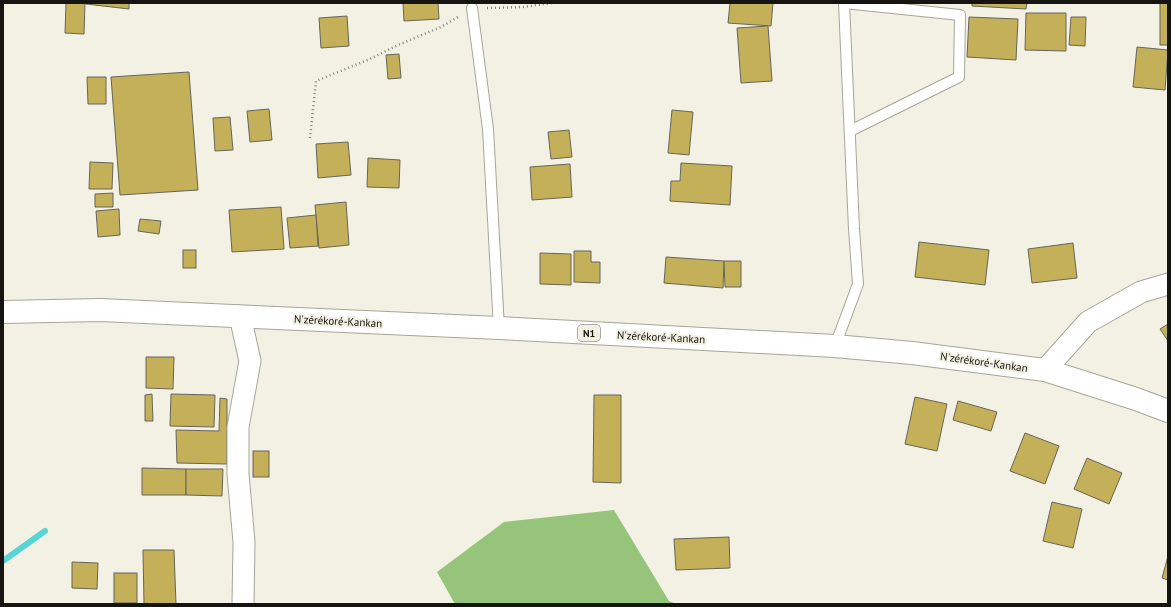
<svg xmlns="http://www.w3.org/2000/svg" width="1171" height="607" viewBox="0 0 1171 607" font-family="'PT Sans',sans-serif">
	<style>
		.forest { fill: #96c47b }
		.lines { fill: none; stroke-linecap: round; stroke-linejoin: round }
		.stream { stroke: #56d4d6; stroke-width: 6 }
		.building { fill: #c3b059; stroke: #67655a }
		.lane-casing { stroke: #a7a598; stroke-width: 12 }
		.street-casing { stroke: #a7a598; stroke-width: 23 }
		.highway-casing { stroke: #a7a598; stroke-width: 24 }
		.path { stroke: #84837a; stroke-width: 2.5; stroke-dasharray: 1 3; stroke-linecap: butt }
		.lane { stroke: #fff; stroke-width: 10 }
		.street { stroke: #fff; stroke-width: 21 }
		.highway { stroke: #fff; stroke-width: 22 }
		.labels { text-anchor: middle; stroke-width: 4; stroke-linejoin: round; paint-order: stroke }
		.shield { fill: #f3f1e3; stroke: #58564f; stroke-width: 1 }
		.shield-label { font-size: 10px; font-weight: bold; fill: #151410 }
		.street-label { font-size: 11px; fill: #151410; stroke: #f3f1e3 }
	</style>
	<rect width="100%" height="100%" fill="#f3f1e3"/>
	<path class="forest" d="M614,510L669,601L676,604H455L437,572L504,522Z"/>
	<g class="lines">
		<path class="stream" d="M3,561L45,531"/>
	</g>
	<g class="building">
		<path d="M66,3H85L84,34L65,33Z"/>
		<path d="M87,3H129V9L86,4Z"/>
		<path d="M403,3H438L439,19L404,21Z"/>
		<path d="M730,3H773L771,26L728,23Z"/>
		<path d="M972,3H1027L1026,9L972,6Z"/>
		<rect x="1160" y="3" width="8" height="42"/>
		<path d="M1026,13H1066V51L1025,50Z"/>
		<path d="M347,16L349,46L321,48L319,18Z"/>
		<path d="M969,17L1018,19L1016,60L967,57Z"/>
		<path d="M1071,17H1086L1085,46L1069,45Z"/>
		<path d="M768,26L772,81L741,83L737,28Z"/>
		<path d="M1137,47L1168,50L1165,90L1133,87Z"/>
		<path d="M399,54L401,78L388,79L386,55Z"/>
		<path d="M189,72L198,190L120,195L111,77Z"/>
		<path d="M87,77H106V104H88Z"/>
		<path d="M269,109L272,140L250,142L247,111Z"/>
		<path d="M672,110L693,112L689,155L668,153Z"/>
		<path d="M230,117L233,150L215,151L213,118Z"/>
		<path d="M569,130L572,157L551,159L548,132Z"/>
		<path d="M348,142L351,175L318,178L316,144Z"/>
		<path d="M368,158L400,160L399,188L367,187Z"/>
		<path d="M90,162L113,163L112,189H89Z"/>
		<path d="M681,163L732,166L730,205L670,201L671,181H680Z"/>
		<path d="M570,164L572,197L532,200L530,167Z"/>
		<path d="M113,193V207H95V194Z"/>
		<path d="M346,202L349,245L319,248L315,205Z"/>
		<path d="M281,207L284,249L232,252L229,210Z"/>
		<path d="M119,209L120,235L98,237L96,211Z"/>
		<path d="M316,215L318,246L290,248L287,218Z"/>
		<path d="M140,219L161,221L159,234L138,231Z"/>
		<path d="M919,242L989,250L985,285L915,277Z"/>
		<path d="M1073,243L1077,278L1032,283L1028,249Z"/>
		<rect x="183" y="250" width="13" height="18"/>
		<path d="M574,251H591V262H600V283L574,282Z"/>
		<path d="M540,253L571,254V285L540,284Z"/>
		<path d="M666,257L724,261L723,288L664,283Z"/>
		<path d="M724,261H741V287H725Z"/>
		<path d="M1168,324V341L1160,329Z"/>
		<path d="M146,357H174L173,389L146,388Z"/>
		<path d="M152,394L153,421H145V395Z"/>
		<path d="M171,394L215,395L214,427L170,426Z"/>
		<path d="M594,395H621V483L593,482Z"/>
		<path d="M915,397L947,404L937,451L905,444Z"/>
		<path d="M220,398L227,399V464L177,463L176,430L219,431Z"/>
		<path d="M958,401L997,412L991,431L953,420Z"/>
		<path d="M1025,433L1059,446L1045,484L1010,471Z"/>
		<rect x="253" y="451" width="16" height="26"/>
		<path d="M1087,458L1122,473L1109,504L1074,489Z"/>
		<path d="M142,468L186,469V495H142Z"/>
		<path d="M186,469H223L222,496L186,495Z"/>
		<path d="M1052,502L1082,509L1073,548L1043,541Z"/>
		<path d="M729,537L730,568L676,570L674,539Z"/>
		<path d="M143,550H174L176,604H144Z"/>
		<path d="M1168,556V580L1162,578Z"/>
		<path d="M72,562L98,563L97,589L72,588Z"/>
		<rect x="114" y="573" width="23" height="30"/>
	</g>
	<g class="lines">
		<defs>
			<g id="lane">
				<path d="M844,3L960,15L959,77L850,131"/>
				<path d="M472,8L488,129L499,328"/>
				<path d="M835,346L858,284L854,229L844,3"/>
			</g>
			<g id="street">
				<path d="M240,316L250,361L238,427V474L244,542L243,604"/>
				<path d="M1045,370L1088,322L1141,292L1168,284"/>
			</g>
			<path id="highway" d="M3,312L100,310L499,328L835,346L912,353L1045,370L1136,399L1168,411"/>
		</defs>
		<use href="#lane" class="lane-casing"/>
		<use href="#street" class="street-casing"/>
		<use href="#highway" class="highway-casing"/>
		<g class="path">
			<path d="M487,8L523,7L552,3"/>
			<path d="M310,138L316,81L370,59L398,45L441,27L458,17"/>
		</g>
		<use href="#lane" class="lane"/>
		<use href="#street" class="street"/>
		<use href="#highway" class="highway"/>
	</g>
	<g class="labels">
		<rect class="shield" x="578" y="325" width="22" height="16" rx="3"/>
		<g class="shield-label">
			<text x="589" y="337">N1</text>
		</g>
		<g class="street-label">
			<text transform="translate(338 321) rotate(3)" y="4">N'zérékoré-Kankan</text>
			<text transform="translate(661 337) rotate(3)" y="4">N'zérékoré-Kankan</text>
			<text transform="translate(984 362) rotate(8)" y="4">N'zérékoré-Kankan</text>
		</g>
	</g>
	<rect width="1171" height="607" fill="none" stroke="#151410" stroke-width="8"/>
</svg>
